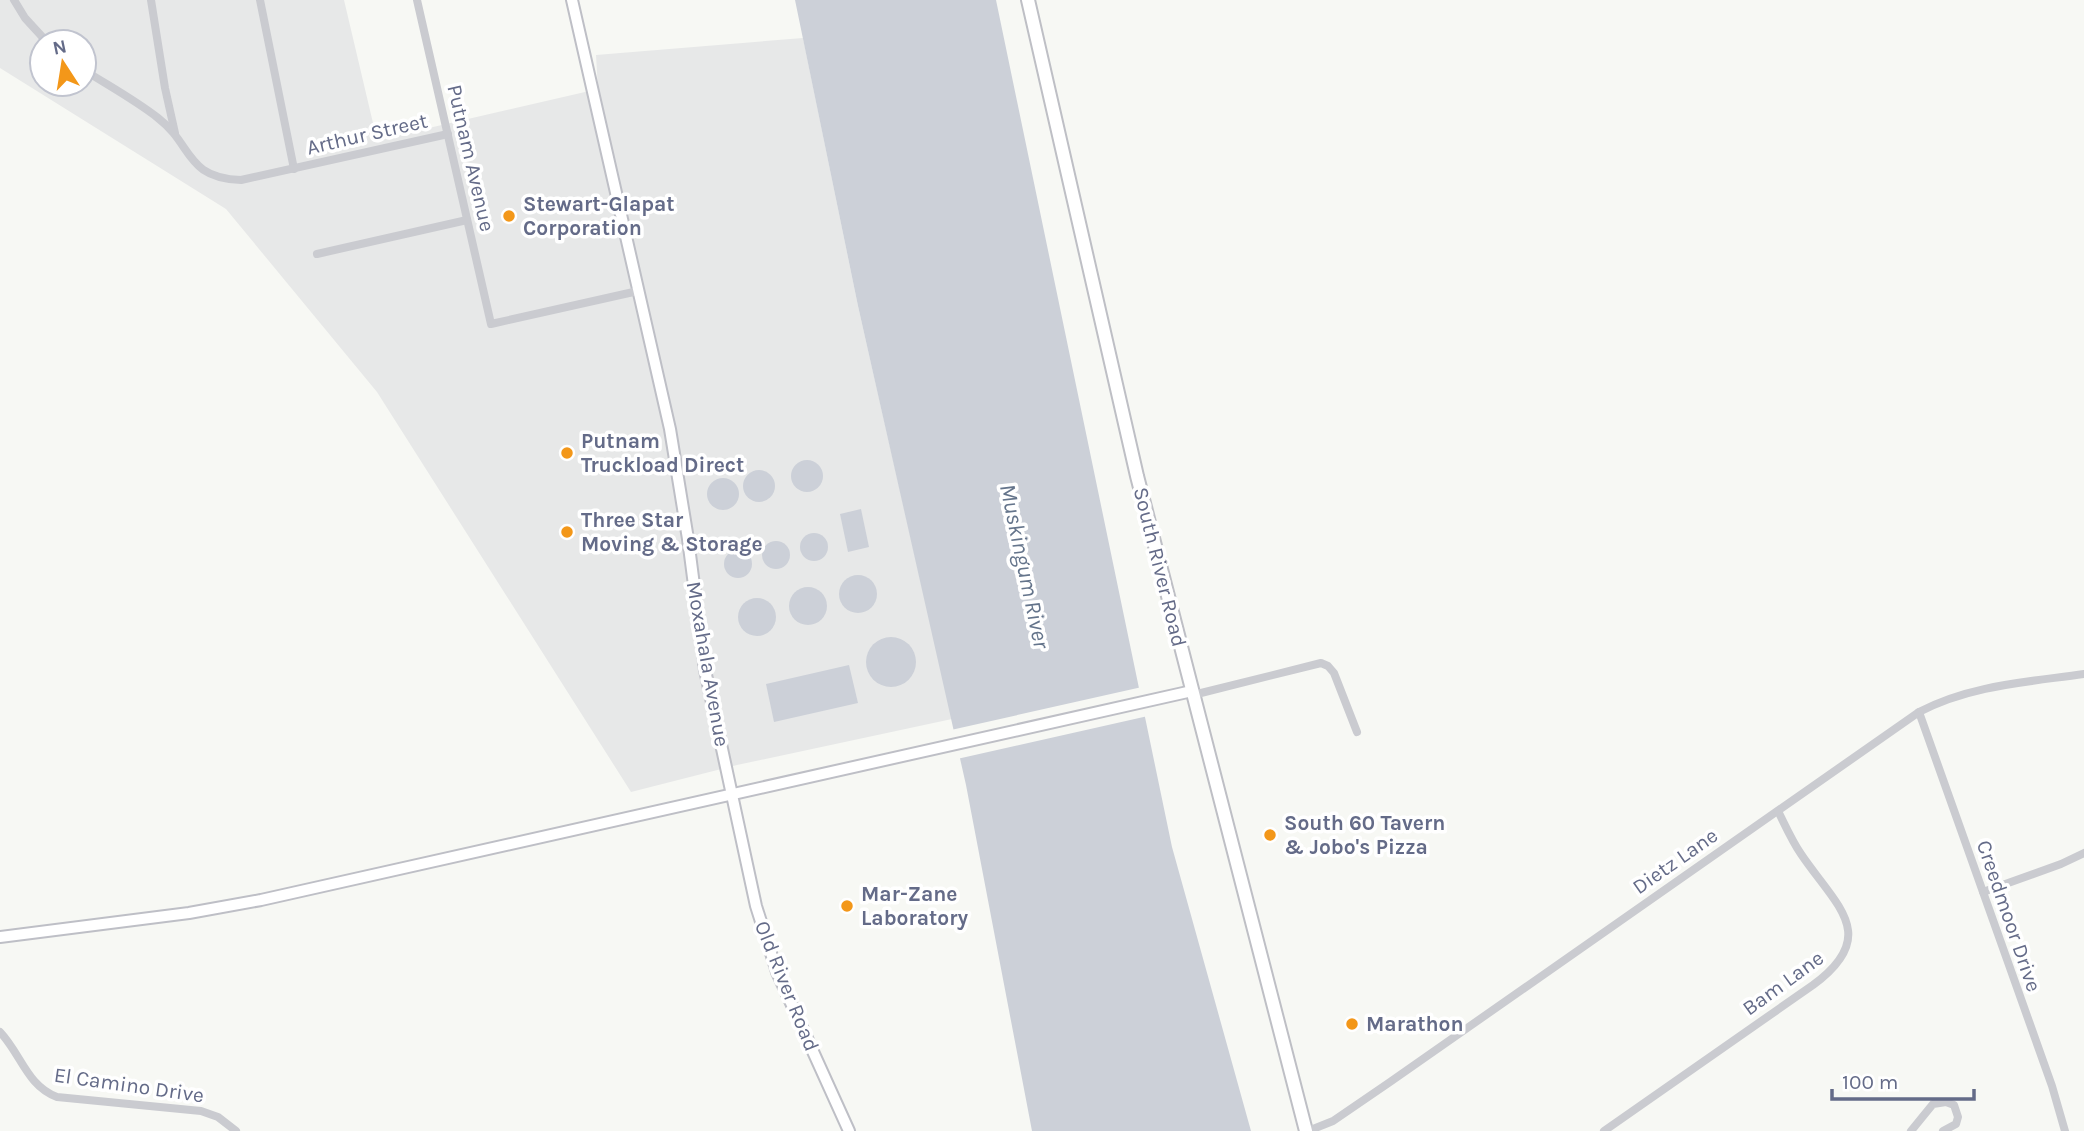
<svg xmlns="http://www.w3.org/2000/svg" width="2084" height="1131" viewBox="0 0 2084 1131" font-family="Karla,sans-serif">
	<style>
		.built { fill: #e7e8e8; fill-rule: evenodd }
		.water { fill: #ccd0d8 }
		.pier { fill: #f7f8f4 }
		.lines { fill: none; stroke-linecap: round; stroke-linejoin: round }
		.secondary-casing { stroke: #bebfc6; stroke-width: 14 }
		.primary-casing { stroke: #bebfc5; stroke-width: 16 }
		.street { stroke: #cacbd0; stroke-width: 8 }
		.secondary { stroke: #fff; stroke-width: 10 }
		.primary { stroke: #fff; stroke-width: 12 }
		.poi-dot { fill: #f39719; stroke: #fff; stroke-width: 2.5 }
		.labels { text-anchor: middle; stroke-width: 7; stroke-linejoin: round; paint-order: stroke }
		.street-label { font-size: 21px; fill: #646b88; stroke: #fff }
		.poi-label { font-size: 21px; font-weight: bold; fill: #646b88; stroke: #fff; text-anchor: start }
		.water-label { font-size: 23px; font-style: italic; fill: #64748b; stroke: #fff }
	</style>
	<rect width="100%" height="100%" fill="#f7f8f4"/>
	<path class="built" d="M0,0H344L377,140L598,89L596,55L803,38L858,306L952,719L737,765L631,792L377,392L226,209L0,68ZM42,42H84V84H42Z"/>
	<g class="water">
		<path d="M795,0H996L1172,847L1251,1131H1032L966,785L858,306Z"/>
		<circle cx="807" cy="476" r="16"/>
		<circle cx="759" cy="486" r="16"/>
		<circle cx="723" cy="494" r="16"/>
		<path d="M861,509L869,547L848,552L840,514Z"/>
		<circle cx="814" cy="547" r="14"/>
		<circle cx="776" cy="555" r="14"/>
		<circle cx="738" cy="564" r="14"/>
		<circle cx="858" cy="594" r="19"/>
		<circle cx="808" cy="606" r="19"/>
		<circle cx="757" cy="617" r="19"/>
		<circle cx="891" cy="662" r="25"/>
		<path d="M849,665L858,703L774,722L766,684Z"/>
	</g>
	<path class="pier" d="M1142,687L1148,716L957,759L951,730Z"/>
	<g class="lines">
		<defs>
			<g id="secondary">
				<path d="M572,0L670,429L688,539L705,670L756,906L777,972L849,1131"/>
				<path d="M0,937L189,913L261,900L1192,691"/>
			</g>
			<path id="primary" d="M1028,0L1137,476L1306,1131"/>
		</defs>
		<use href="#secondary" class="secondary-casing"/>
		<use href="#primary" class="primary-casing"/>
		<g class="street">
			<path d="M14,0L25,18L47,42"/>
			<path d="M151,0L165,88L175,133"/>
			<path d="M260,0L294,169"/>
			<path d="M417,0L491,324L638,291"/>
			<path d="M84,70C109,86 135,100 158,118C193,145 185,178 241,180L448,134"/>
			<path d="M317,254L467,220"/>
			<path d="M1193,695L1321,663L1328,666L1334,673L1357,732"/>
			<path d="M1919,712L2052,1086L2065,1131"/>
			<path d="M1983,892L2061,864L2084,853"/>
			<path d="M0,1032C21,1054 27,1086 57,1097L201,1111L218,1117L236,1131"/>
			<path d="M1308,1131L1333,1121L1390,1082L1919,712C1970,685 2028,682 2084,674"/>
			<path d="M1604,1131L1813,985C1881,935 1836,906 1801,854C1792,841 1785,825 1778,811"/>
			<path d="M1911,1131L1933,1104L1946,1102L1954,1105L1958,1117L1956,1124L1943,1131"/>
		</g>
		<use href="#secondary" class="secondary"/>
		<use href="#primary" class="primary"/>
	</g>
	<g class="poi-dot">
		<circle cx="509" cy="216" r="7"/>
		<circle cx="567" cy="453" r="7"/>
		<circle cx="567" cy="532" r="7"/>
		<circle cx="1270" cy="835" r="7"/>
		<circle cx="847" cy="906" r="7"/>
		<circle cx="1352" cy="1024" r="7"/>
	</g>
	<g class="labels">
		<g class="street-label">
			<text transform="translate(367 134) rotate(-13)" y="7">Arthur Street</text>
			<text transform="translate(471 158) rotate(77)" y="7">Putnam Avenue</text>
			<text transform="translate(1160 567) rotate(76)" y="7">South River Road</text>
			<text transform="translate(708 664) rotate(80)" y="7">Moxahala Avenue</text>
			<text transform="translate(1675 861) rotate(-35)" y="7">Dietz Lane</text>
			<text transform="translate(2009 916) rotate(71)" y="7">Creedmoor Drive</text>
			<text transform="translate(1783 983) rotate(-36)" y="7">Bam Lane</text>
			<text transform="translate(787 986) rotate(68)" y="7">Old River Road</text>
			<text transform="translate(129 1085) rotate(8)" y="7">El Camino Drive</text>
		</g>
		<g class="poi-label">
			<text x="523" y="211">Stewart-Glapat<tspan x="523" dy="24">Corporation</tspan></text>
			<text x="581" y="448">Putnam<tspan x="581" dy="24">Truckload Direct</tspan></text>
			<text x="581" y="527">Three Star<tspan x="581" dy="24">Moving &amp; Storage</tspan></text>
			<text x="1284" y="830">South 60 Tavern<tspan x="1284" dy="24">&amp; Jobo's Pizza</tspan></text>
			<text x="861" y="901">Mar-Zane<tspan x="861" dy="24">Laboratory</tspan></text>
			<text x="1366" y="1031">Marathon</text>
		</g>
		<g class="water-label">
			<text transform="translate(1025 566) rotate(78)" y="8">Muskingum River</text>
		</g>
	</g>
	<g transform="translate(63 63) rotate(348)"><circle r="33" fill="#ffffff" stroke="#c1c4cf" stroke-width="2"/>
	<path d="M0-5L12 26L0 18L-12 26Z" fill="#f39719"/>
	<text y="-10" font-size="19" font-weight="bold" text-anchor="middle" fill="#646b88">N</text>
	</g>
	<path d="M1832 1089v10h142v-10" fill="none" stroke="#646b88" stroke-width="3.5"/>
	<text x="1842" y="1089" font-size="21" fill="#646b88" stroke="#ffffff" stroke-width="5" paint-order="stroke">100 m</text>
</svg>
